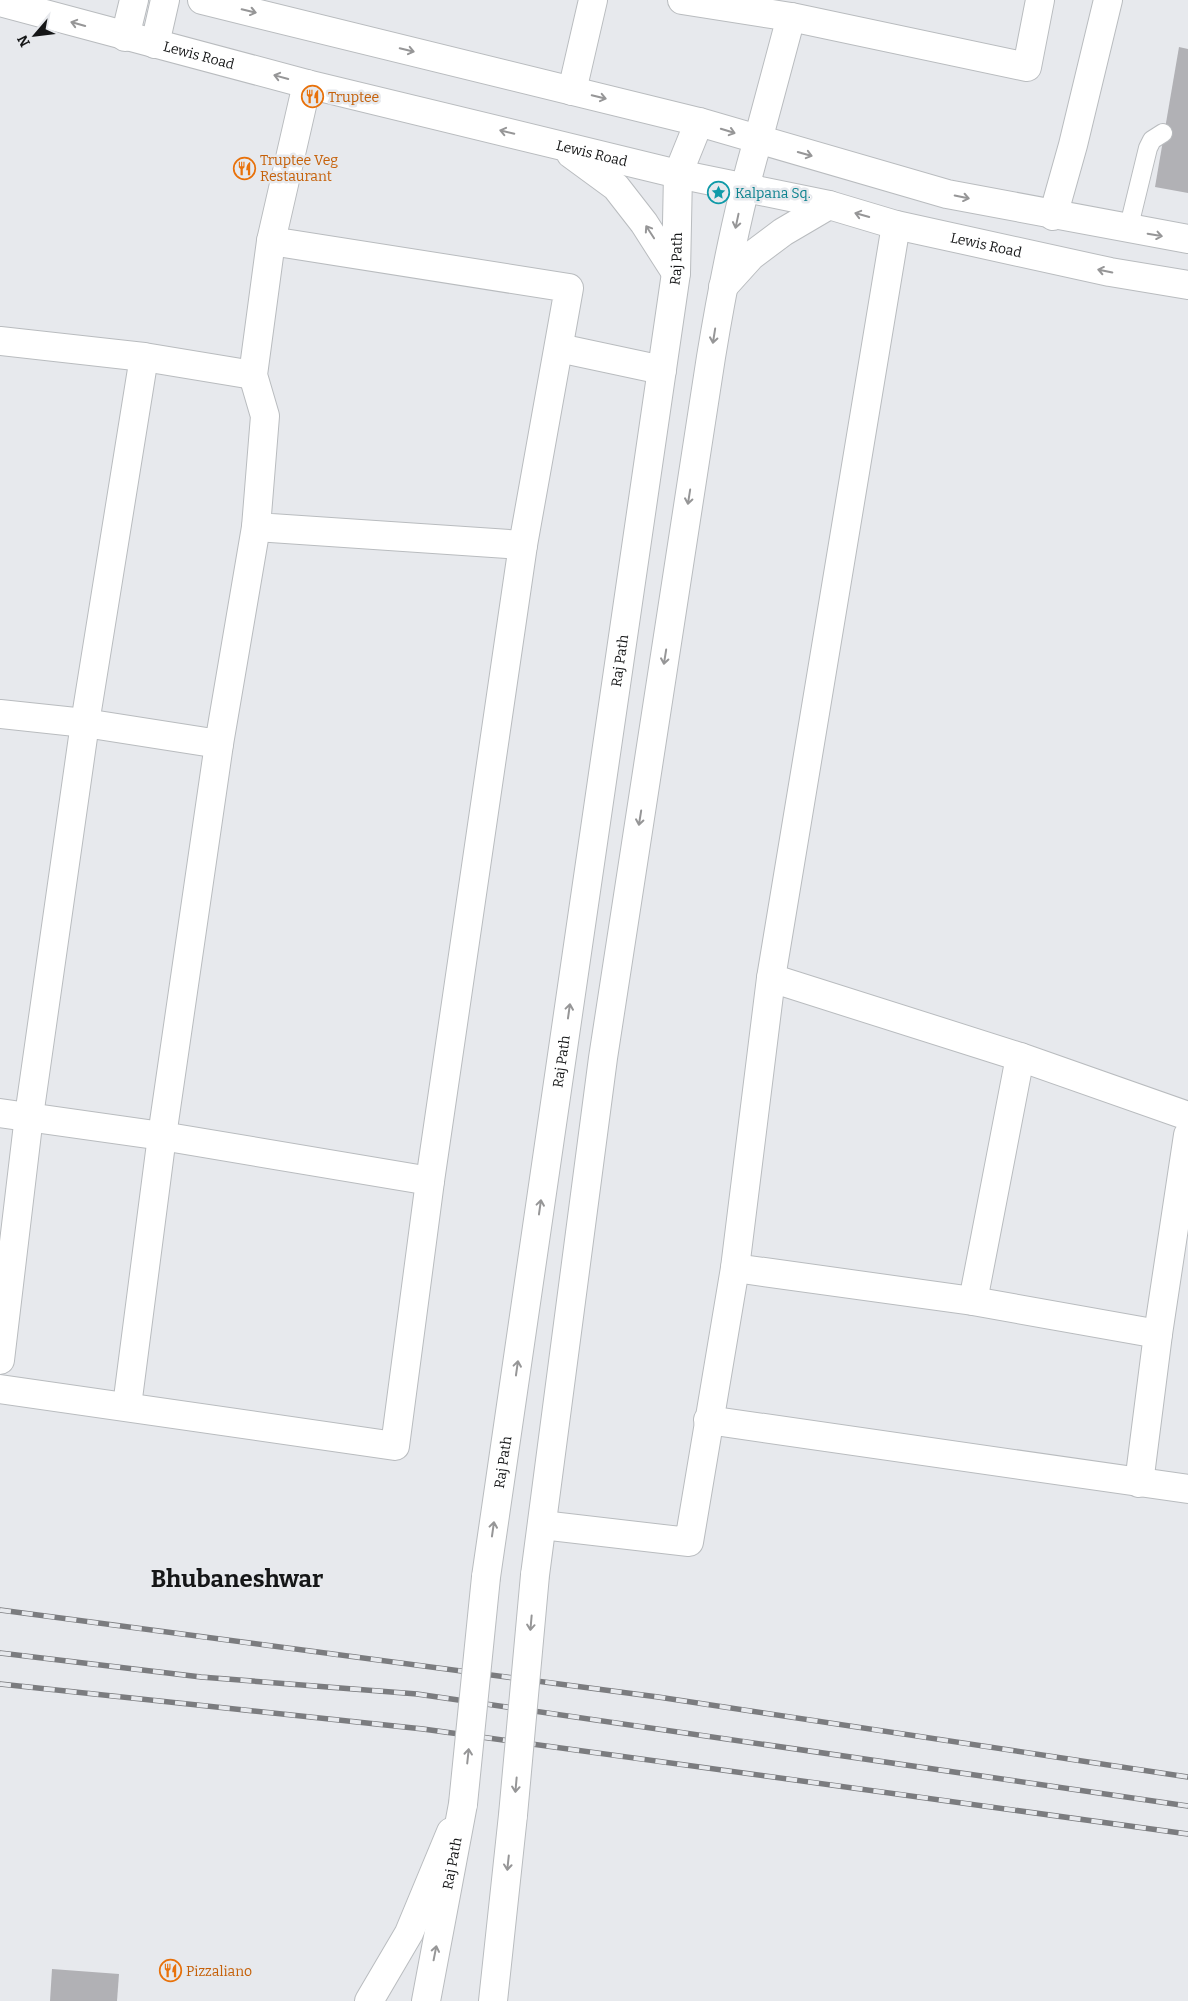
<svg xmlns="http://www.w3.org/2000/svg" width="1188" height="2001" viewBox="0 0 1188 2001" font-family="Bitter,serif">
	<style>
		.building { fill: #b1b1b5 }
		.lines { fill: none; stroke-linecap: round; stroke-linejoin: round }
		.lane-casing { stroke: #b9bcbf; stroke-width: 20 }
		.street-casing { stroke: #b9bcbf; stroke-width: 30 }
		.secondary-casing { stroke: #b9bcbf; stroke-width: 30 }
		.primary-casing { stroke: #b9bcbf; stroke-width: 30 }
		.lane { stroke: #fff; stroke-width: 18 }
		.street { stroke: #fff; stroke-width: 28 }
		.secondary { stroke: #fff; stroke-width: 28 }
		.primary { stroke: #fff; stroke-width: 28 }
		.rail-casing { stroke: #7b7c7f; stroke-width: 5.5 }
		.rail { stroke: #e7e9ed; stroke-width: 4; stroke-dasharray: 11; stroke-linecap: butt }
		.primary-bridge-casing { stroke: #b9bcbf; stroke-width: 30; stroke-linecap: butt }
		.primary-bridge { stroke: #fff; stroke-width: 28 }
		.oneway { stroke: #969697 }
		.labels { text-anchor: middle; stroke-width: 5; stroke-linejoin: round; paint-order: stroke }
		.street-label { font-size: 14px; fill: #151617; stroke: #e7e9ed }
		.food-label { font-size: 14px; fill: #c56008; stroke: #e7e9ed; text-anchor: start }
		.culture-label { font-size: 14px; fill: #0d838f; stroke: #e7e9ed; text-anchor: start }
		.town-label { font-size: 24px; font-weight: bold; fill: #151617; stroke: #e7e9ed }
	</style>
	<rect width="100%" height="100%" fill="#e7e9ed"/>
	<g class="building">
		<path d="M1179,47L1188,49V193L1155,187Z"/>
		<path d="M52,1969L119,1974L117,2001H50Z"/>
	</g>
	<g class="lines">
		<defs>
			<path id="lane" d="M1128,230L1148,148L1152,140L1163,133"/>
			<g id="street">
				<path d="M682,0L791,17L1027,67L1040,0"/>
				<path d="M572,91L593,0"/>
				<path d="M758,140L791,17"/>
				<path d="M1053,216L1073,145L1108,0"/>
				<path d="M271,241L253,375L265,416L256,527L523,545"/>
				<path d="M0,341L144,357L253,375"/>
				<path d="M559,348L662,370"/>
				<path d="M0,714L85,723L219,744L256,527"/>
				<path d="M771,978L1020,1057L1188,1116"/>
				<path d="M0,1113L162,1136L430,1181"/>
				<path d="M735,1268L973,1301L1158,1334"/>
				<path d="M973,1301L1020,1057"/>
				<path d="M0,1360L29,1116L85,723L144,357"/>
				<path d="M0,1389L395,1446L430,1181L523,545L569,288L271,241L307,84"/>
				<path d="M127,1406L162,1136L219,744"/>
				<path d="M708,1420L1188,1489"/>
				<path d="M1139,1483L1158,1334L1188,1135"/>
				<path d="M542,1525L689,1542L735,1268L771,978L896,225"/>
				<path d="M369,2001L409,1933L451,1832"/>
			</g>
			<g id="secondary">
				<path d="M125,37L134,0"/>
				<path d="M155,44L165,0"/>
			</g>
			<g id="primary">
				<path d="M202,0L699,122L947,194L1188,239"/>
				<path id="s1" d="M0,2L307,84L678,174L829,205L896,225L1110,272L1188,285"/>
				<path d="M571,154L616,187L644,223L676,273"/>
				<path d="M723,287L751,256L783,232L829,205"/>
				<path d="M535,1575L603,1058L711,357C723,284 737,211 758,140"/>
				<path id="s2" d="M486,1577L676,273L678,174L699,122"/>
				<path id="s3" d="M426,2001L463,1804"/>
				<path d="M493,2001L513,1815"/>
			</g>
		</defs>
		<use href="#lane" class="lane-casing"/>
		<use href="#street" class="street-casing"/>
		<use href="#secondary" class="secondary-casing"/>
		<use href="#primary" class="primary-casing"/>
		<use href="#lane" class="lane"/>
		<use href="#street" class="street"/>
		<use href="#secondary" class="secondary"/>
		<use href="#primary" class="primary"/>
		<defs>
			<g id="rail">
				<path d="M0,1610L658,1697L1188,1777"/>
				<path d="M0,1653L201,1677L417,1694L1188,1806"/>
				<path d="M0,1684L423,1729L1188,1834"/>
			</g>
		</defs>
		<use href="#rail" class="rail-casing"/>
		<use href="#rail" class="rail"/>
		<defs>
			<g id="primary-bridge">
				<path d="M463,1804L486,1577"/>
				<path d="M513,1815L535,1575"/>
			</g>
		</defs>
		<use href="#primary-bridge" class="primary-bridge-casing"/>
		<use href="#primary-bridge" class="primary-bridge"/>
	</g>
	<defs><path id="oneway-shaft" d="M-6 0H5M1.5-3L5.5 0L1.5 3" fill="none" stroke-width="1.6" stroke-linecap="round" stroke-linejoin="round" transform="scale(1.25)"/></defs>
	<g class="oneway">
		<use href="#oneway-shaft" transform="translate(249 11) rotate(13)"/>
		<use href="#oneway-shaft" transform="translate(78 24) rotate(-164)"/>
		<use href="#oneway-shaft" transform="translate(407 50) rotate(14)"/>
		<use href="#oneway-shaft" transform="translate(281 77) rotate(-165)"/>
		<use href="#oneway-shaft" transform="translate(599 97) rotate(14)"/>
		<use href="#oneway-shaft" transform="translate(728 131) rotate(17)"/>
		<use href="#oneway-shaft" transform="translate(507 132) rotate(-166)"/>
		<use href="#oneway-shaft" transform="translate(805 154) rotate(16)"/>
		<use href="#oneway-shaft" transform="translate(962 197) rotate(12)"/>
		<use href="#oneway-shaft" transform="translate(862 215) rotate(-164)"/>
		<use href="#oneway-shaft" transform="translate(737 221) rotate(102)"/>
		<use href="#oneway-shaft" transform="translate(650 232) rotate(-123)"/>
		<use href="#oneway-shaft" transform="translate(1155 235) rotate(10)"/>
		<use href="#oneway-shaft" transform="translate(1105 271) rotate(-168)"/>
		<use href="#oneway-shaft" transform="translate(714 336) rotate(99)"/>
		<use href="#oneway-shaft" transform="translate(689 497) rotate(99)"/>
		<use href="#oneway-shaft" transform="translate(665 657) rotate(99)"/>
		<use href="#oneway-shaft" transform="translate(640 818) rotate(99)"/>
		<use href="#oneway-shaft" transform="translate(569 1011) rotate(-82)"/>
		<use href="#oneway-shaft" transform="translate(540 1207) rotate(-82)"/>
		<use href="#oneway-shaft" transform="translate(517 1368) rotate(-82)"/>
		<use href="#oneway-shaft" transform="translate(493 1529) rotate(-82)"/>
		<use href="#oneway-shaft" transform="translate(531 1623) rotate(95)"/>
		<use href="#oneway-shaft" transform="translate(468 1756) rotate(-84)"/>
		<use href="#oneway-shaft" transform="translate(516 1785) rotate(95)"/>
		<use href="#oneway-shaft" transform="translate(508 1863) rotate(96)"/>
		<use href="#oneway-shaft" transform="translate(435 1953) rotate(-79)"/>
	</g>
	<defs>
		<symbol id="restaurant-ring" viewBox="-11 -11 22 22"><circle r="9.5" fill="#e7e9ed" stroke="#e8710a" stroke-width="1.5"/><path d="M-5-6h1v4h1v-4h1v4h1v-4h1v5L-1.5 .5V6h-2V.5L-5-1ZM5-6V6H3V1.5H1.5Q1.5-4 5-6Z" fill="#e8710a"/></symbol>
		<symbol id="sight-ring" viewBox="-11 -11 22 22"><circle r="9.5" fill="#e7e9ed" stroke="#0f9aa8" stroke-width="1.5"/><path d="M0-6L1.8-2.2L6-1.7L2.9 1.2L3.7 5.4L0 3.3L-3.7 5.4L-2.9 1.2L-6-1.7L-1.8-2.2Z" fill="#0f9aa8"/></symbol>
	</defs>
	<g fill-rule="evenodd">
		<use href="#restaurant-ring" x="300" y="84" width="25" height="25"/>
		<use href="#restaurant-ring" x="232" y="156" width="25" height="25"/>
		<use href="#sight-ring" x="706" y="180" width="25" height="25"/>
		<use href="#restaurant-ring" x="158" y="1958" width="25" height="25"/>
	</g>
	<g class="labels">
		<g class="street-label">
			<text dy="5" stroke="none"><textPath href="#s1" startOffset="206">Lewis Road</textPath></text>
			<text dy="5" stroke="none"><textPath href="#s1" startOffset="611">Lewis Road</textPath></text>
			<text dy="5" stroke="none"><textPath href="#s1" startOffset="1016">Lewis Road</textPath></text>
			<text dy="5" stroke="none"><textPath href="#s2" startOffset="1332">Raj Path</textPath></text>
			<text dy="5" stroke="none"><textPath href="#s2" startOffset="926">Raj Path</textPath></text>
			<text dy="5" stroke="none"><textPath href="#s2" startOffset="521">Raj Path</textPath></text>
			<text dy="5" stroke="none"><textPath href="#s2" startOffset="116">Raj Path</textPath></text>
			<text dy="5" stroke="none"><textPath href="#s3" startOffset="140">Raj Path</textPath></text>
		</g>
		<g class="food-label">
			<text x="328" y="102">Truptee</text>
			<text x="260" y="165">Truptee Veg<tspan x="260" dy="16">Restaurant</tspan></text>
			<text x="186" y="1976">Pizzaliano</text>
		</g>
		<g class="culture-label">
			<text x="735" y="198">Kalpana Sq.</text>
		</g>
		<g class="town-label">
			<text x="237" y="1587">Bhubaneshwar</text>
		</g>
	</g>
	<g transform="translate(35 35) rotate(242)" stroke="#e7e9ed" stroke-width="4" paint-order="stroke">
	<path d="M0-4L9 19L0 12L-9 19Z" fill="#151617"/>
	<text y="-8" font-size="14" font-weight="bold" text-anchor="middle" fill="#151617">N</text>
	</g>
</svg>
